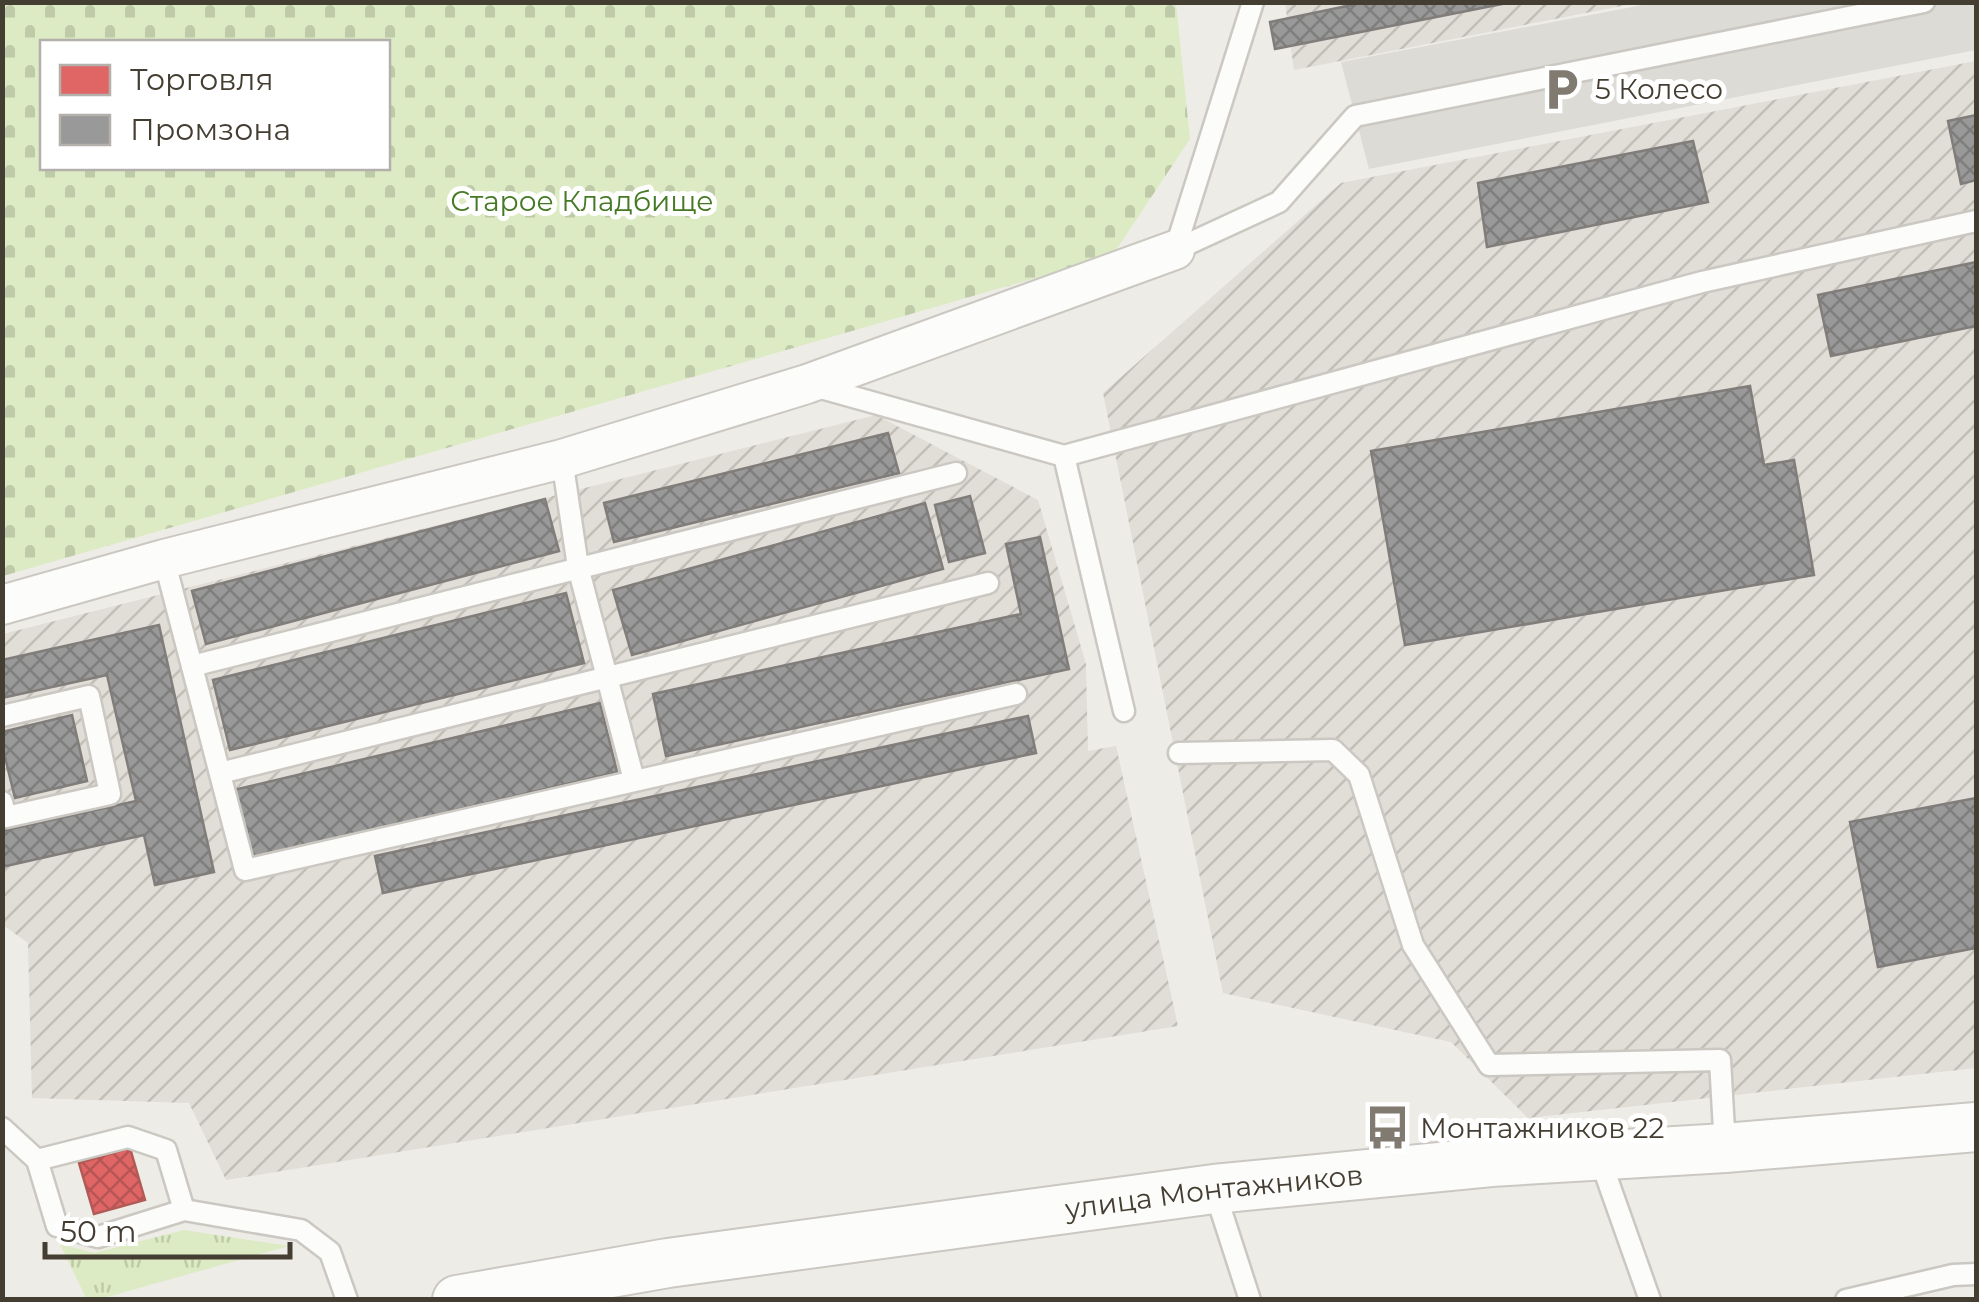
<svg xmlns="http://www.w3.org/2000/svg" width="1979" height="1302" viewBox="0 0 1979 1302" font-family="Montserrat,sans-serif">
	<style>
		.industrial { fill: url(#industrial-furrows) }
		.grass { fill: url(#grass-tufts) }
		.cemetery { fill: url(#cemetery-stones); fill-rule: evenodd }
		.parking { fill: #dddbd6 }
		.shops { fill: url(#shops-cross-hatch); stroke: #b15a56; stroke-width: 2.5 }
		.industry { fill: url(#industry-cross-hatch); stroke: #807d7a; stroke-width: 2.5 }
		.lines { fill: none; stroke-linecap: round; stroke-linejoin: round }
		.service-casing { stroke: #cbc8c2; stroke-width: 25 }
		.minor-casing { stroke: #cbc8c2; stroke-width: 42 }
		.tertiary-casing { stroke: #cbc8c2; stroke-width: 52 }
		.service { stroke: #fcfcfb; stroke-width: 20 }
		.minor { stroke: #fcfcfb; stroke-width: 38 }
		.tertiary { stroke: #fcfcfb; stroke-width: 48 }
		.labels { text-anchor: middle; stroke-width: 10; stroke-linejoin: round; paint-order: stroke }
		.poi-label { font-size: 28px; fill: #443d32; stroke: #fff; text-anchor: start }
		.park-label { font-size: 28px; fill: #457923; stroke: #fff }
		.street-label { font-size: 28px; fill: #443d32; stroke: #fff }
	</style>
	<defs>
		<pattern id="industrial-furrows" width="10" height="10" patternUnits="userSpaceOnUse" patternTransform="scale(2.5)"><rect width="10" height="10" fill="#e1ddd7"/><path d="M-1 1l2-2M0 10L10 0M9 11l2-2" fill="none" stroke="#c2bfb9"/></pattern>
		<pattern id="grass-tufts" width="24" height="20" patternUnits="userSpaceOnUse" patternTransform="scale(2.5)"><rect width="24" height="20" fill="#dcebc3"/><path d="M3 7l-1-3M5 7V3M7 7l1-3M15 17l-1-3M17 17v-4M19 17l1-3" fill="none" stroke="#becaa8"/></pattern>
		<pattern id="cemetery-stones" width="16" height="16" patternUnits="userSpaceOnUse" patternTransform="scale(2.5)"><rect width="16" height="16" fill="#dcebc3"/><path d="M2 7V4a2 2 0 0 1 4 0v3zM10 15v-3a2 2 0 0 1 4 0v3z" fill="#becaa8"/></pattern>
		<pattern id="shops-cross-hatch" width="8" height="8" patternUnits="userSpaceOnUse" patternTransform="scale(2.5)"><rect width="8" height="8" fill="#e06666"/><path d="M0 0l8 8M0 8l8-8" fill="none" stroke="#b75555"/></pattern>
		<pattern id="industry-cross-hatch" width="8" height="8" patternUnits="userSpaceOnUse" patternTransform="scale(2.5)"><rect width="8" height="8" fill="#999"/><path d="M0 0l8 8M0 8l8-8" fill="none" stroke="#7e7e7d"/></pattern>
	</defs>
	<rect width="100%" height="100%" fill="#eeece6"/>
	<g class="industrial">
		<path d="M1285,2L1637,3L1294,70Z"/>
		<path d="M1976,61V1068L1528,1118L1451,1042L1223,993L1103,393L1341,183Z"/>
		<path d="M876,415L1038,500L1086,664L1088,751L1116,746L1178,1026L226,1180L189,1103L32,1098L28,943L3,925V634Z"/>
	</g>
	<path class="grass" d="M184,1230L289,1246L100,1299L87,1300L60,1244L94,1253Z"/>
	<path class="cemetery" d="M3,3H1176L1190,139L1112,256L3,576ZM42,42H388V168H42Z"/>
	<path class="parking" d="M1653,3H1976V50L1369,169L1341,62Z"/>
	<path class="shops" d="M130,1148L145,1200L94,1214L79,1163Z"/>
	<g class="industry">
		<path d="M1366,2H1512L1275,49L1270,22Z"/>
		<path d="M1976,115V180L1961,184L1948,121Z"/>
		<path d="M1693,141L1708,202L1487,247L1478,183Z"/>
		<path d="M1976,262V326L1831,356L1818,295Z"/>
		<path d="M1750,386L1764,465L1794,460L1814,575L1405,645L1371,451Z"/>
		<path d="M888,433L899,473L614,542L604,503Z"/>
		<path d="M970,496L985,553L949,562L935,505Z"/>
		<path d="M545,499L559,551L206,644L192,591Z"/>
		<path d="M925,503L943,569L632,655L613,590Z"/>
		<path d="M1040,537L1069,669L666,756L653,694L1021,614L1006,544Z"/>
		<path d="M566,593L584,663L230,750L213,680Z"/>
		<path d="M159,625L214,872L155,885L144,835L2,867V831L136,801L107,675L2,698V660Z"/>
		<path d="M600,703L617,772L250,859L234,790Z"/>
		<path d="M72,715L87,781L15,798L2,745V732Z"/>
		<path d="M1028,716L1036,753L383,893L375,856Z"/>
		<path d="M1976,798V948L1878,967L1850,822Z"/>
	</g>
	<g class="lines">
		<defs>
			<g id="service">
				<path d="M1175,250L1279,202L1355,116L1924,2"/>
				<path d="M1175,250L1253,2"/>
				<path d="M814,386L1064,456L1124,711"/>
				<path d="M1064,456L1702,282L1976,221"/>
				<path d="M562,459L578,567L634,780"/>
				<path d="M164,559L245,870L1016,694"/>
				<path d="M192,666L956,473"/>
				<path d="M2,716L89,696L110,794L6,817L2,802"/>
				<path d="M1179,753L1333,750L1359,775L1413,945L1489,1065L1720,1060L1725,1148"/>
				<path d="M220,773L988,583"/>
				<path d="M2,1128L37,1160L57,1226L98,1237L184,1210L301,1230L330,1252L347,1300"/>
				<path d="M1599,1156L1650,1300"/>
				<path d="M37,1160L128,1137L166,1150L184,1210"/>
				<path d="M1214,1189L1250,1300"/>
				<path d="M1846,1300L1953,1275L1976,1274"/>
			</g>
			<path id="minor" d="M2,605L164,559L562,459L807,384L1175,250"/>
			<g id="tertiary">
				<path id="s1" d="M457,1300L668,1263L1214,1189L1491,1162L1725,1148L1976,1127"/>
			</g>
		</defs>
		<use href="#service" class="service-casing"/>
		<use href="#minor" class="minor-casing"/>
		<use href="#tertiary" class="tertiary-casing"/>
		<use href="#service" class="service"/>
		<use href="#minor" class="minor"/>
		<use href="#tertiary" class="tertiary"/>
	</g>
	<defs>
		<symbol id="parking-bare" viewBox="-9 -9 18 18"><path d="M-3.5-5.5H1a3.5 3.5 0 0 1 0 7H-1V5.5H-3.5ZM-1-3.4V-.6H.8a1.4 1.4 0 0 0 0-2.8Z" fill="#807a71" stroke="#fff" stroke-width="2.5" paint-order="stroke"/></symbol>
		<symbol id="bus-bare" viewBox="-9 -9 18 18"><path d="M-5-6H5V4H4V6H2V4H-2V6H-4V4H-5ZM-3.5-4V0h7V-4ZM-3.5 1.2v1.5H-2V1.2ZM2 1.2v1.5H3.5V1.2Z" fill="#807a71" stroke="#fff" stroke-width="2.5" paint-order="stroke"/></symbol>
	</defs>
	<g fill-rule="evenodd">
		<use href="#parking-bare" x="1530" y="58" width="63" height="63"/>
		<use href="#bus-bare" x="1356" y="1096" width="63" height="63"/>
	</g>
	<g class="labels">
		<g class="poi-label">
			<text x="1595" y="99">5 Колесо</text>
			<text x="1420" y="1138">Монтажников 22</text>
		</g>
		<g class="park-label">
			<text x="582" y="211">Старое Кладбище</text>
		</g>
		<g class="street-label">
			<text dy="10" stroke="none"><textPath href="#s1" startOffset="765">улица Монтажников</textPath></text>
		</g>
	</g>
	<rect width="1979" height="1302" fill="none" stroke="#443d32" stroke-width="10"/>
	<rect x="40" y="40" width="350" height="130" fill="#ffffff" stroke="#b4b1ad" stroke-width="2.5"/>
	<rect x="60" y="65" width="50" height="30" fill="#e06666" stroke="#b4b1ad" stroke-width="2.5"/>
	<text x="130" y="90" font-size="30" fill="#443d32">Торговля</text>
	<rect x="60" y="115" width="50" height="30" fill="#999999" stroke="#b4b1ad" stroke-width="2.5"/>
	<text x="130" y="140" font-size="30" fill="#443d32">Промзона</text>
	<path d="M45 1242v15h245v-15" fill="none" stroke="#443d32" stroke-width="5"/>
	<text x="60" y="1242" font-size="30" fill="#443d32" stroke="#ffffff" stroke-width="8" paint-order="stroke">50 m</text>
</svg>
